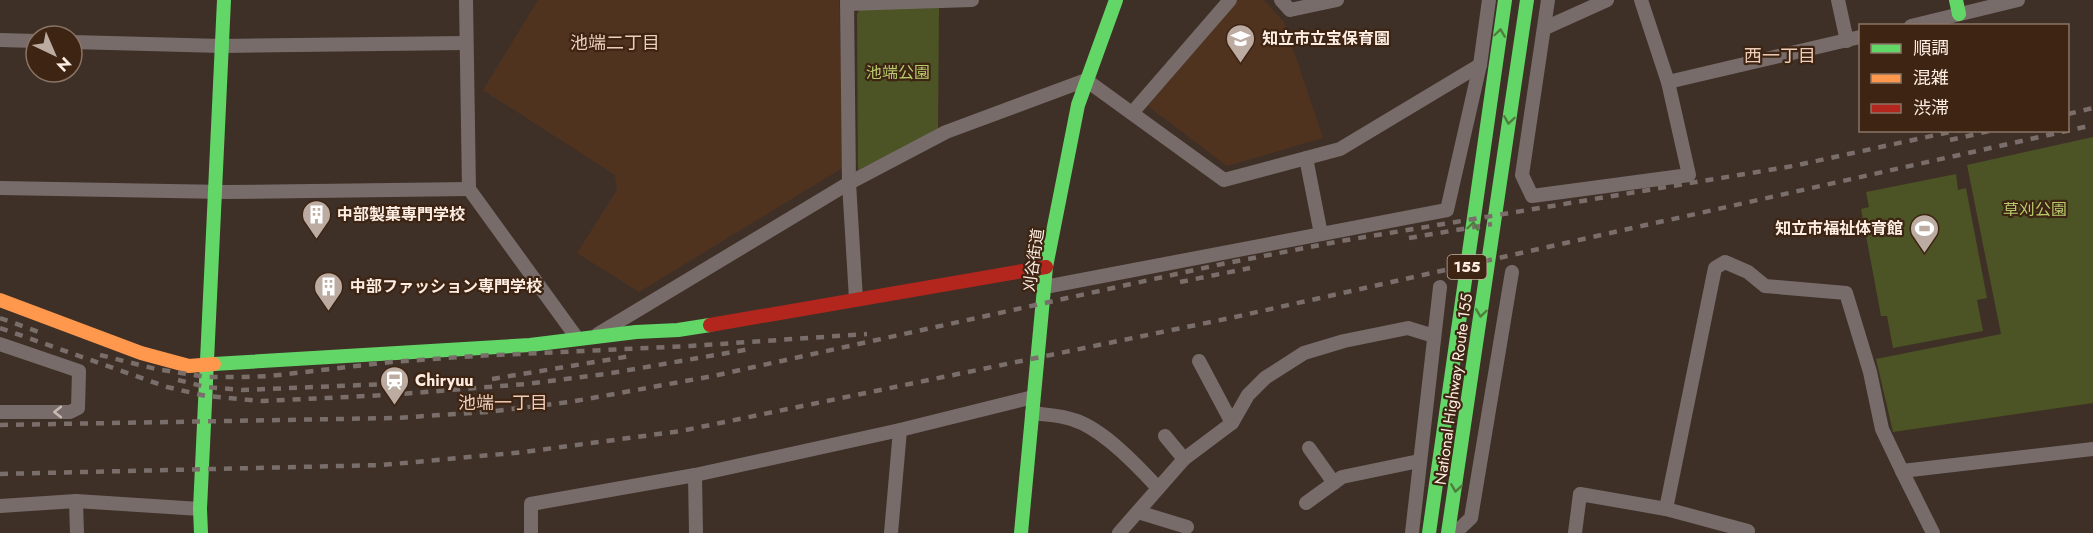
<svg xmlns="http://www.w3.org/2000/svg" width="2093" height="533" viewBox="0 0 2093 533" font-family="Jost,'Noto Sans JP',sans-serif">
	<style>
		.built { fill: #50331f }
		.green { fill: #4c5324 }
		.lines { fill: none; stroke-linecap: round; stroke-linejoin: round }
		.street { stroke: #786c6b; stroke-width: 14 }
		.fast { stroke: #63d668; stroke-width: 14 }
		.slow { stroke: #ff974d; stroke-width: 14 }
		.jam { stroke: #b3261e; stroke-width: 14 }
		.rail { stroke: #7a6e6a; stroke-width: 4.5; stroke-dasharray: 8 8; stroke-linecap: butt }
		.oneway { stroke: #507d3e }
		.oneway2 { stroke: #c8b9b2 }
		.labels { text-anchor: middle; stroke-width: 4.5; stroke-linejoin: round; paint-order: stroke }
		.shield { fill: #3d2413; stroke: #c4b1a4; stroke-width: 1.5 }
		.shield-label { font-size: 15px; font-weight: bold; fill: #feede2 }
		.poi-label { font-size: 16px; font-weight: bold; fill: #feede2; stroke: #3d2413; text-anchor: start }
		.park-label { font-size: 16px; fill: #b9cc6d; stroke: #3d2413 }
		.street-label { font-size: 16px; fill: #feede2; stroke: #3d2413 }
		.neighbourhood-label { font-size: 18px; fill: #efceb9; stroke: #3d2413 }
	</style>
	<rect width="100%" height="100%" fill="#3e3027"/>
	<g class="built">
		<path d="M538,0H839L844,167L639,292L577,253L617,190L615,175L483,90Z"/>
		<path d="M1237,0H1264L1284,22L1323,138L1227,166L1148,106Z"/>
	</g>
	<g class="green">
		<path d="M939,8L938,130L858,170L857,14L860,9Z"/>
		<path d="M2093,137V403L1893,432L1876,359L2001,334L1967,165Z"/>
		<path d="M1956,174L1958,190L1966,188L1987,298L1977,300L1983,331L1893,348L1887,316H1881L1861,209L1869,207L1866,192Z"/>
	</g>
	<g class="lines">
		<g class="street">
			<path d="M466,0L469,189L577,338"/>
			<path d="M847,0L849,183L856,299"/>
			<path d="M1281,0L1290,10L1337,0"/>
			<path d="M1548,0L1522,175L1532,196L1689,175L1668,82L1641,0"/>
			<path d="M1838,0L1847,41"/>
			<path d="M847,4L972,0"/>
			<path d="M1911,26L2018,0"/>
			<path d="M1545,28L1607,0"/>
			<path d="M0,40L36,41"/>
			<path d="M72,42L222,46L466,43"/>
			<path d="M1668,82L1860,37"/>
			<path d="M1132,113L1230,0"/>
			<path d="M1306,158L1321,234"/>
			<path d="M0,188L226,192L469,189"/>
			<path d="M1045,287L1447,210L1480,65L1489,0"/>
			<path d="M598,334L849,183L946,132L1086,80L1224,180L1340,149L1480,65"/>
			<path d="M0,344L79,371L78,408L70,412H0"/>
			<path d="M1199,361L1232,423"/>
			<path d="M1032,413C1046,415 1061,415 1074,420C1103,429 1138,466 1158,488"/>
			<path d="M1165,436L1184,459"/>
			<path d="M1309,448L1334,483"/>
			<path d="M1902,471L1933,533"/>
			<path d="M695,475L696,533"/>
			<path d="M76,501L200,509"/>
			<path d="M1306,503L1342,477L1419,461"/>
			<path d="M0,506L76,501L77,533"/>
			<path d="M1666,509L1748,531"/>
			<path d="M1138,512L1187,527"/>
			<path d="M531,533V504L695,475L900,430L1033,397"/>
			<path d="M891,533L900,430"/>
			<path d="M1119,533L1184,459L1232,423L1248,395L1265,378L1304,353L1344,341L1408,328L1434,336"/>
			<path d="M1412,533L1440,287"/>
			<path d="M1455,533L1471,518L1512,272"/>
			<path d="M1575,533L1580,494L1666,509L1715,268L1725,262L1748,272L1765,286L1846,293L1870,372L1882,429L1902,471L2093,449"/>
		</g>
		<g class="fast">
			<path d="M1956,0L1959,14"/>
			<path d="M214,364L530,345L636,332L678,330L710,325"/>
			<path d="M201,533L200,509L224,0"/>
			<path d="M1021,533L1046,267L1078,105L1116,0"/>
			<path d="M1429,533L1505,0"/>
			<path d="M1448,533L1527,0"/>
		</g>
		<path class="slow" d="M0,300L141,353L189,366L214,364"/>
		<path class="jam" d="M710,325L1046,267"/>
		<g class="rail">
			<path d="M2068,114L2093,108"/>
			<path d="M1950,140L1994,130"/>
			<path d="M1409,238L1492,224"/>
			<path d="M1180,282L1250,268"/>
			<path d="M0,318L39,332"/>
			<path d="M0,328L167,387L206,396L262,401L388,395L526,384L606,374L750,349"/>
			<path d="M100,355L156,369L207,377H244L270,376L391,362L475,356L690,346L867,334"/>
			<path d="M492,379L631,356"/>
			<path d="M178,380L206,387L242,390L459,381"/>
			<path d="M0,425L395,418L487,412L570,402L713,376L1222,264L1341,241L1793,166L1959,130"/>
			<path d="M0,474L382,465L524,452L681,431L1235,317L2093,125"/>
		</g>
	</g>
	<defs><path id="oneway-chevron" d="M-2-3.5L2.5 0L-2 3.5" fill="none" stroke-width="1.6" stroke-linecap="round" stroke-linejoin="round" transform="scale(1.5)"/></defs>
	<g class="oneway">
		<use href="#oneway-chevron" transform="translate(1500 33) rotate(-82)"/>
		<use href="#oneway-chevron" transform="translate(1509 120) rotate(99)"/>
		<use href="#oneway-chevron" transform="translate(1473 226) rotate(-82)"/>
		<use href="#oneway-chevron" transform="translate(1481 313) rotate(98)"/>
		<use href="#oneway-chevron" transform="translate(1456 488) rotate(99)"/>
	</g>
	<use class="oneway2" href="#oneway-chevron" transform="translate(58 412) rotate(180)"/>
	<defs>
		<symbol id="school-pin" viewBox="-11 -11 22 30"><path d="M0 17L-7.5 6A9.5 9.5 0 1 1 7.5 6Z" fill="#bbaba1" stroke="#3d2413"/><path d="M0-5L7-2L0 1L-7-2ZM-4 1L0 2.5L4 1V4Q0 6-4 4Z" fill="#fff"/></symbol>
		<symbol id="building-pin" viewBox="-11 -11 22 30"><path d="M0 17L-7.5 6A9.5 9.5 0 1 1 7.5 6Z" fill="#bbaba1" stroke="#3d2413"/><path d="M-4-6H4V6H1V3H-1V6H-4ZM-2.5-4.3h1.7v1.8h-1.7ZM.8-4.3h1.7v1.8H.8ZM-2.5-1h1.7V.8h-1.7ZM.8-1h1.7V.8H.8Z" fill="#fff"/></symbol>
		<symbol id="stadium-pin" viewBox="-11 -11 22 30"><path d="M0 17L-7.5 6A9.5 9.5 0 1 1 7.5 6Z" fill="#bbaba1" stroke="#3d2413"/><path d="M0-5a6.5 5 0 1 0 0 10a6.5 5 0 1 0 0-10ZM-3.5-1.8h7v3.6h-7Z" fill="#fff"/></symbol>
		<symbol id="station-pin" viewBox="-11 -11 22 30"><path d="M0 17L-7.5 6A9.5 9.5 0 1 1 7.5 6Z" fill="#bbaba1" stroke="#3d2413"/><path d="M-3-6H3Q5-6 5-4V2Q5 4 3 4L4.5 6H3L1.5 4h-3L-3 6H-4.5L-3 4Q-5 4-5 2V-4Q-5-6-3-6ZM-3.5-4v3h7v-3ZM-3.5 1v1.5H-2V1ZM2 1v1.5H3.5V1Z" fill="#fff"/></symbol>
	</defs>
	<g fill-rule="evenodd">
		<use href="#school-pin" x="1224" y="22" width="33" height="45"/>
		<use href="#building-pin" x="300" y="198" width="33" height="45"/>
		<use href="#stadium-pin" x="1908" y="212" width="33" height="45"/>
		<use href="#building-pin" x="312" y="270" width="33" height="45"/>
		<use href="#station-pin" x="378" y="364" width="33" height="45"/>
	</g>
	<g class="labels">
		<rect class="shield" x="1447.5" y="255" width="39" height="24" rx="4.5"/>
		<g class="shield-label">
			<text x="1467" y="272">155</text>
		</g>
		<g class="poi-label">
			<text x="1262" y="44">知立市立宝保育園</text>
			<text x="337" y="220">中部製菓専門学校</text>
			<text x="1903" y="234" text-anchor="end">知立市福祉体育館</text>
			<text x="350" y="292">中部ファッション専門学校</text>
			<text x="415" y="386">Chiryuu</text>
		</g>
		<g class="park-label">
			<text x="898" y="78">池端公園</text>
			<text x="2035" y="215">草刈公園</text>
		</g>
		<g class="street-label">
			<text transform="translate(1033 260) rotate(-82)" y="6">刈谷街道</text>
			<text transform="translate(1453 389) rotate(-82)" y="6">National Highway Route 155</text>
		</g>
		<g class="neighbourhood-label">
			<text x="615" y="49">池端二丁目</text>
			<text x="1780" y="62">西一丁目</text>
			<text x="503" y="409">池端一丁目</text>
		</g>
	</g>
	<rect x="1859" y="24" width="210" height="108" fill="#3d2413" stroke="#8a7466" stroke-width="1.5"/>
	<rect x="1871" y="44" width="30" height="9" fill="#63d668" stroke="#8a7466" stroke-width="1.5"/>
	<text x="1913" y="54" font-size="18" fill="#feede2">順調</text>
	<rect x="1871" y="74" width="30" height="9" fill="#ff974d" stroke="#8a7466" stroke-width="1.5"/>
	<text x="1913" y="84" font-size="18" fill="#feede2">混雑</text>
	<rect x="1871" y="104" width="30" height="9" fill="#b3261e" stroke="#8a7466" stroke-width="1.5"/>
	<text x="1913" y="114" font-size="18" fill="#feede2">渋滞</text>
	<g transform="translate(54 54) rotate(136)"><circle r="28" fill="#3d2413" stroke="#8a7466" stroke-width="1.5"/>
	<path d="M0-4.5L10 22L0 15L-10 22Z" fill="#bbaba1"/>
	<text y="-9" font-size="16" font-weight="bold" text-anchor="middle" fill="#feede2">N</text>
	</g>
</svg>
